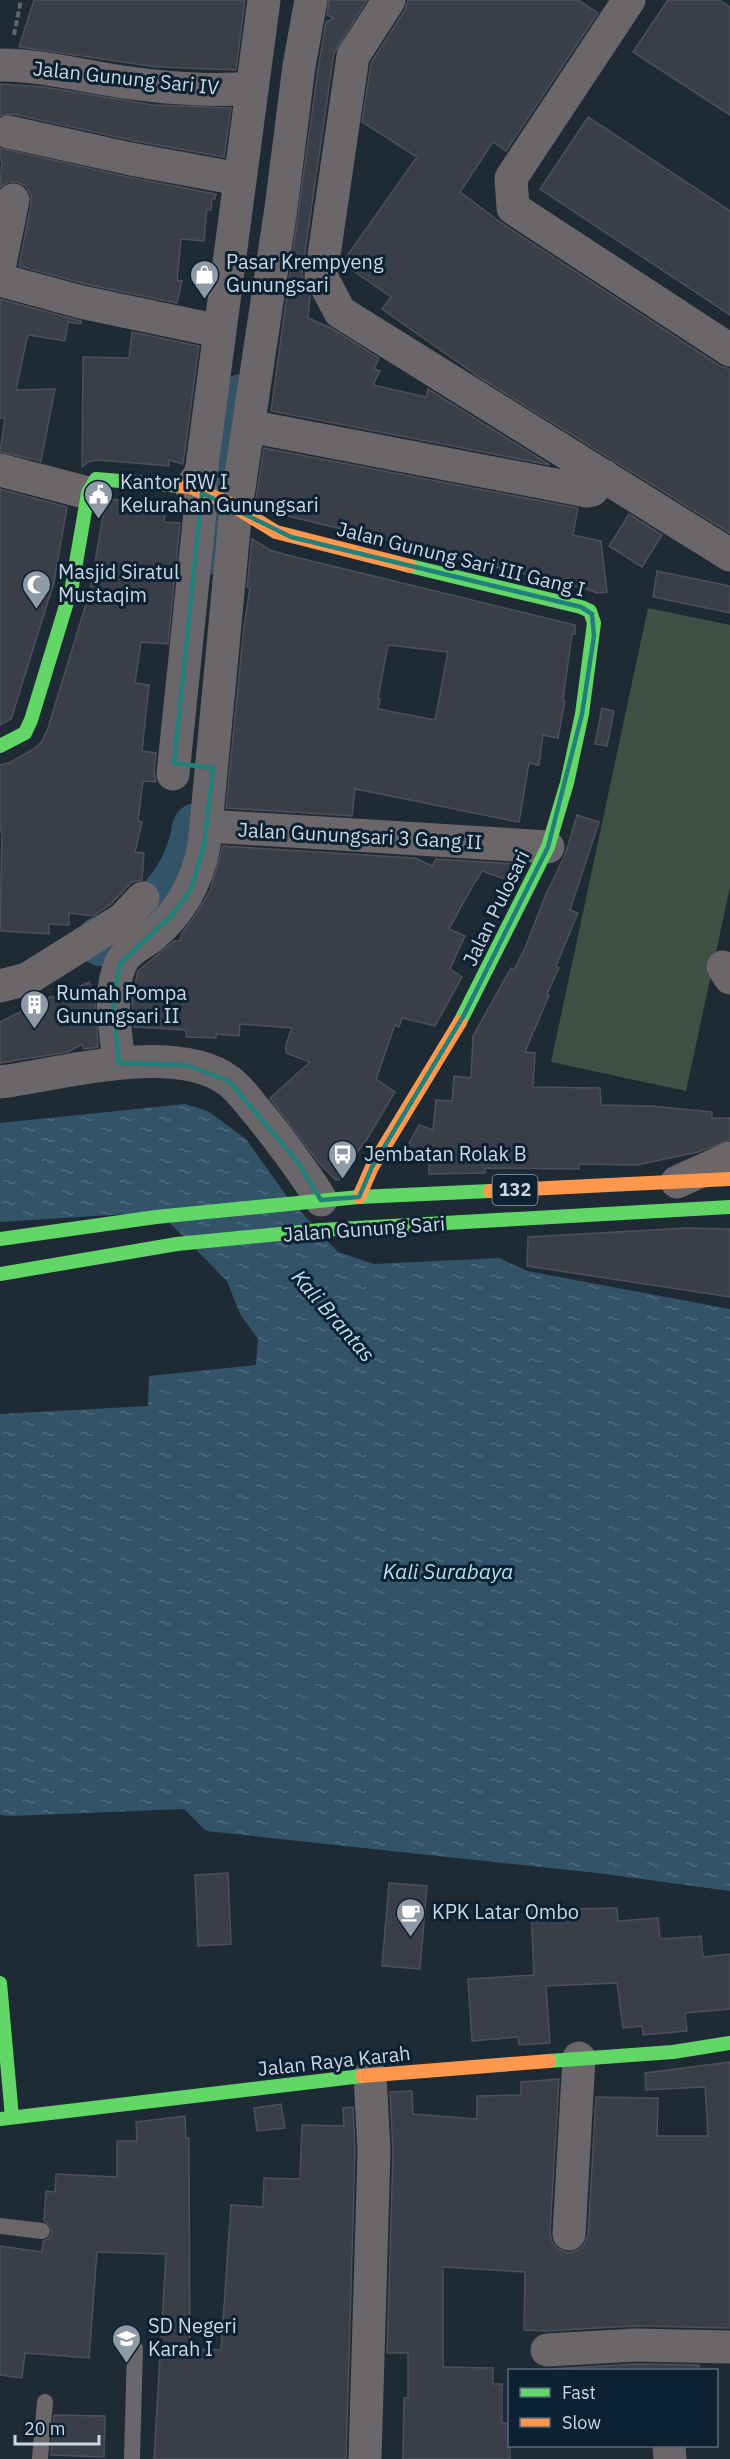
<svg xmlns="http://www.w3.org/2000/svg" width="730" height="2459" viewBox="0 0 730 2459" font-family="'IBM Plex Sans',sans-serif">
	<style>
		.green { fill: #3e5144 }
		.water { fill: url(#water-ripples) }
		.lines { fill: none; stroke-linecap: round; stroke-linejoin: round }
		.river { stroke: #335368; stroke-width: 50 }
		.building { fill: #3a3e48; stroke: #4d505a; stroke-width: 1.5; fill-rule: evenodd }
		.path { stroke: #65666a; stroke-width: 4; stroke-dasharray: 6 3; stroke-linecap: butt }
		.lane { stroke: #6a6669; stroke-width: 16 }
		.street { stroke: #6a6669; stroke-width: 33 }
		.fast { stroke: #63d668; stroke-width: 14 }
		.slow { stroke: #ff974d; stroke-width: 14 }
		.marked { fill: none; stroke: #22807a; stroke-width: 4.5; stroke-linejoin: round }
		.labels { text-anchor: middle; stroke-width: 6; stroke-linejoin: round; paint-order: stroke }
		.shield { fill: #0c2131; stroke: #92a0ad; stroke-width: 1.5 }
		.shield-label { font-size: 18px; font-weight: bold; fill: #cbd7e2 }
		.street-label { font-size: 20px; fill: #cbd7e2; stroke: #0c2131 }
		.poi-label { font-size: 20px; fill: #cbd7e2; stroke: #0c2131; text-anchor: start }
		.water-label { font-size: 21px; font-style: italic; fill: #baddf6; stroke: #0c2131 }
	</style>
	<defs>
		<pattern id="water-ripples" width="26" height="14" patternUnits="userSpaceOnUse" patternTransform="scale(1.5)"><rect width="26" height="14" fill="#335368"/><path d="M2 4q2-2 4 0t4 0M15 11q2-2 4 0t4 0" fill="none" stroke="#4f6b7d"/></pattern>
	</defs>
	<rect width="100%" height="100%" fill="#1e2a34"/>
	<path class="green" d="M648,608L730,625V887L686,1091L551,1062Z"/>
	<path class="water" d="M185,1104L208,1111L246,1139L288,1198L338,1252L374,1264L499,1258L527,1271L730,1309V1891L597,1873L206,1831L184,1809L12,1816L0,1815V1414L148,1406L149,1376L256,1365L258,1339L240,1314L227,1281L159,1212L0,1222V1123Z"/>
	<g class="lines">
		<g class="river">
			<path d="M218,550L222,478L239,421L242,399"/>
			<path d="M101,941C151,918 188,885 197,828"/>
		</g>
	</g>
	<g class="building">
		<path d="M34,0H245L236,70L157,67L19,47Z"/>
		<path d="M329,0H367L334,53L302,273L304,284L310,296L308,318L331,328L379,358L374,369L380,371L373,385L426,397L428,389L550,465L271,411L318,69L326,22L334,18L327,15Z"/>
		<path d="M408,0H578L598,13L506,151L493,142L460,192L503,224L720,366L730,369V533L482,379L382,309L391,297L342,263L417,157L362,122L371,63L405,10Z"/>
		<path d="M668,0H719L730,7V115L633,52Z"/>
		<path d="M0,84L44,87L153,105L231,108L224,157L135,141L13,114L0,116Z"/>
		<path d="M588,117L730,211V315L540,189Z"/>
		<path d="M0,148L128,177L216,194L215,199H212L211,210L207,209L204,241L181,239L177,280L182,281L177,303L85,284L19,266L31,204V195L26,186L17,182H8L0,187L2,161L0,160Z"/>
		<path d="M0,299L81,321V324L68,322L65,341L29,335L27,338L16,390L55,389L41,461L0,452L5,418H0Z"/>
		<path d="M132,332L199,346L183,464L169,460V466L98,460L88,462L82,467L83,357L129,358Z"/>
		<path d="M264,448L578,508L573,535L601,541L607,592L597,593L586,589L284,515L256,498Z"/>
		<path d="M0,489L67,507L54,582L13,713L11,719L0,725Z"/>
		<path d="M106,499L166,504L164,522L180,523L168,644L141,642L135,683L149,685L142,751L156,753L154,772L156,782L143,781L138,821L142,822L135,852L144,853L142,880L132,882L111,904L93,916L69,913V925L49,924V934L0,931L2,832H0V765L9,763L34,749L42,741L48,728L90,591Z"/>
		<path d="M629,514L662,535L642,567L609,546Z"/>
		<path d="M252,539L270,550L287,555L575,625V634H572L563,700L565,701L558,738L543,735L539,765L529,763L519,822L355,789L352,816L226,808L244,626L250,588L247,587ZM388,645L448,652L435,720L378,709L380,699L378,698Z"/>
		<path d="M657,571L730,586V613L653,597Z"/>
		<path d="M602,708L614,711L607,746L595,744Z"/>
		<path d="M577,815L599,822L570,910L578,913L556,966L559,968L547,994L549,995L525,1052L535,1053L533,1087L600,1088L601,1105L651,1106L712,1112V1118H730V1140L698,1152L637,1165L579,1164V1169L485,1168V1173L429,1174V1163L404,1154L409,1143L419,1125L433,1130L436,1100L452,1101L454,1076L471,1078L473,1036L511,968L514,970L525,948L546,894L565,855Z"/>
		<path d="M223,846L415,858L432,866L436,859L519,864L510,881L482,871L477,880H476L449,929L465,936L450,969L462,977L435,1026L402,1018L399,1027L395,1025L376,1079L395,1092L367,1139L352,1159L354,1161L351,1168L339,1180H336L319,1163L270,1098L310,1062L286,1053V1044L292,1028L240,1024L239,1036L216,1034V1038L186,1037V1030L134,1027L132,999L138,971L174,941H180L182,933L195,916L210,891Z"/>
		<path d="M89,982L95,995L98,1047L84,1049L82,1044L68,1052L0,1063V1022L52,996L53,998Z"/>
		<path d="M687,1228L730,1229V1297L527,1266L528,1237Z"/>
		<path d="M228,1873L231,1944L198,1946L195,1875Z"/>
		<path d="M389,1883L427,1886L420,1969L382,1966Z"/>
		<path d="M617,1908L618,1921L658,1918L660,1939L701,1936L703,1957L730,1954V2009L685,2013L687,2031L643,2035L642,2026L623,2028L617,1983L546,1986L550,2043L519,2045L518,2037L472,2041L468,1979L534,1975L531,1910Z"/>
		<path d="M730,2062V2328L635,2326L547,2331L524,2330L525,2272L443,2267V2367L493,2368V2384H502V2423H510V2459H403L404,2398H408V2353H387L393,2152L390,2092L412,2091L413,2114L477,2119V2096L521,2095V2082L559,2079L550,2233L552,2242L558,2249L569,2253L578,2250L584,2245L588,2235L596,2097L658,2098L657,2136H708L705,2087L646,2090L645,2073Z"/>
		<path d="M281,2104L285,2128L257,2131L254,2108Z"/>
		<path d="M353,2107L355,2151L346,2459H154L166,2254L97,2252L89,2358L25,2353L22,2378L0,2375V2246L42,2252L43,2241L50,2238L52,2233L51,2226L44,2221L46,2191L55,2192L56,2174L117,2177V2141H137L136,2122L185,2116L186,2138H189L190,2349L221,2350L231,2205L263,2207L264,2178L300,2179L302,2125L344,2126L343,2108Z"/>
		<path d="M635,2364L699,2365V2370H548V2369Z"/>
		<path d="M54,2415L105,2416L104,2457L51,2455Z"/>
	</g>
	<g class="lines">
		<path class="path" d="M14,35L21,0"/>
		<g class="lane">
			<path d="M0,2226L42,2231"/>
			<path d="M40,2459L45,2402"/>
			<path d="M132,2459L135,2348"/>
		</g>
		<g class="street">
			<path d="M389,0L353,56L321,276L340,312L730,555"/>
			<path d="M629,0L511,178L513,208L730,350"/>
			<path d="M0,65C42,65 82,76 123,82C166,88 209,92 252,88"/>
			<path d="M9,132L131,159L239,179"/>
			<path d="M0,264L13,200"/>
			<path d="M0,280L81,302L219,331"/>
			<path d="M249,426L587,491L592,490L604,476"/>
			<path d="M0,470L88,493"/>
			<path d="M191,487L200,475L202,466L264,0"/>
			<path d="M173,774L202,493"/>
			<path d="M208,826L548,847"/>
			<path d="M723,967L730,978"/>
			<path d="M0,986L27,979L123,919L143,898"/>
			<path d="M119,1063C116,1031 107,993 121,963C126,951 142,944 152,936C181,912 197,882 204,846L236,508L281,208L299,66L311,0"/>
			<path d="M0,1082C62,1074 175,1041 229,1081C241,1090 250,1104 260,1115C282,1143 303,1170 321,1200"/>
			<path d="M677,1182L730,1158"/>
			<path d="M569,2234L579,2058"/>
			<path d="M547,2350L635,2345L730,2347"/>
			<path d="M669,2446L670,2459"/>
			<path d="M365,2459L374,2151L370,2075"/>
		</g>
		<g class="fast">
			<path d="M410,566L581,607L590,611L594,623L582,714L567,783L548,847L460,1022"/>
			<path d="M0,746L25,733L31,720L72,586L88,493L96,479L181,486"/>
			<path d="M0,1239L156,1217L359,1197L490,1191"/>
			<path d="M0,1274L177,1244L321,1230L730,1207"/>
			<path d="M0,1983L12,2117"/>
			<path d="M549,2061L673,2052L730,2043"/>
			<path d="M0,2119L362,2076"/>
		</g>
		<g class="slow">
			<path d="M181,486L191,487L232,505L276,532L410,566"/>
			<path d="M490,1191L730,1179"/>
			<path d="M359,1197L372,1167L460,1022"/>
			<path d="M362,2076L549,2061"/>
		</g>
	</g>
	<path class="marked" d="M202,493L291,537L581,607L592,614L594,636L582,714L548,847L464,1015L372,1167L359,1197L321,1200L297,1161L229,1081L186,1065L119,1063L113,1002L120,964L174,913L191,889L204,846L213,768L174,763Z"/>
	<defs>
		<symbol id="shop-pin" viewBox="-11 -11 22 30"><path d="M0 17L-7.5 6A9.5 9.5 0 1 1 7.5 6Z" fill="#8e9aa5" stroke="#0c2131"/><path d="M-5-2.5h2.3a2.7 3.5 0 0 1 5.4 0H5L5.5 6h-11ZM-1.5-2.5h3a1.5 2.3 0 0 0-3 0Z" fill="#fff"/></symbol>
		<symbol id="civic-pin" viewBox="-11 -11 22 30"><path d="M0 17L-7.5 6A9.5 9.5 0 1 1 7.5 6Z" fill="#8e9aa5" stroke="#0c2131"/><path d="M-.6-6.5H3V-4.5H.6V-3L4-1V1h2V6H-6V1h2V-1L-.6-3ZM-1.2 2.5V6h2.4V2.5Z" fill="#fff"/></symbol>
		<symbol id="mosque-pin" viewBox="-11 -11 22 30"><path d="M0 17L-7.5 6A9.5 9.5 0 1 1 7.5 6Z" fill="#8e9aa5" stroke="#0c2131"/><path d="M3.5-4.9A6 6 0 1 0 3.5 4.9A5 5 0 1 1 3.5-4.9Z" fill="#fff"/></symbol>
		<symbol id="building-pin" viewBox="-11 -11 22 30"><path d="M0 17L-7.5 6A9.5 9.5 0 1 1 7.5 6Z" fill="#8e9aa5" stroke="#0c2131"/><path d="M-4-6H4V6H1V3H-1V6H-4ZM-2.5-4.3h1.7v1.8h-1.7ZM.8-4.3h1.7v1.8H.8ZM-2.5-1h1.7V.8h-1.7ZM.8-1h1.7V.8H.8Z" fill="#fff"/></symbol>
		<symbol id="bus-pin" viewBox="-11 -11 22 30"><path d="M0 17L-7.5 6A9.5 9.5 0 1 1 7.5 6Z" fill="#8e9aa5" stroke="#0c2131"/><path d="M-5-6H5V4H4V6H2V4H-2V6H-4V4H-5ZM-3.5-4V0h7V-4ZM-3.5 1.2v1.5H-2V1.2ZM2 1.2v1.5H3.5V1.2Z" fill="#fff"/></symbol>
		<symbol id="cafe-pin" viewBox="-11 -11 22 30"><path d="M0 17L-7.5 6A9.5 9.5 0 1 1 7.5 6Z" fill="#8e9aa5" stroke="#0c2131"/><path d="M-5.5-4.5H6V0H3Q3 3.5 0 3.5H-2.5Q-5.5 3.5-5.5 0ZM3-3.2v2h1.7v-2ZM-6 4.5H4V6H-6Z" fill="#fff"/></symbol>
		<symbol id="school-pin" viewBox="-11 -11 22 30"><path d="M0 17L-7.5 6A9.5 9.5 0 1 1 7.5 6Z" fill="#8e9aa5" stroke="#0c2131"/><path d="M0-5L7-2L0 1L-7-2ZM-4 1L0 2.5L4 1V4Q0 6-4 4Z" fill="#fff"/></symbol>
	</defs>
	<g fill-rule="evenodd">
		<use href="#shop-pin" x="188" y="258" width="33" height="45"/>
		<use href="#civic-pin" x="82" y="478" width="33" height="45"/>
		<use href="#mosque-pin" x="20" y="568" width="33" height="45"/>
		<use href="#building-pin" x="18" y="988" width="33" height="45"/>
		<use href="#bus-pin" x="326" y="1138" width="33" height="45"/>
		<use href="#cafe-pin" x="394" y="1896" width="33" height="45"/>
		<use href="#school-pin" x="110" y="2322" width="33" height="45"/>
	</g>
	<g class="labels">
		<rect class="shield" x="492.5" y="1175" width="45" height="30" rx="4.5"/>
		<g class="shield-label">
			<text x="515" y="1196">132</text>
		</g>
		<g class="street-label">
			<text transform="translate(126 78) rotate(6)" y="7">Jalan Gunung Sari IV</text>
			<text transform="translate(461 559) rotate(14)" y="7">Jalan Gunung Sari III Gang I</text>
			<text transform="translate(360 836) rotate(3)" y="7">Jalan Gunungsari 3 Gang II</text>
			<text transform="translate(496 908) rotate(-64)" y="7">Jalan Pulosari</text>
			<text transform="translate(364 1229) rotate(-4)" y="7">Jalan Gunung Sari</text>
			<text transform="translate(334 2061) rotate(-6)" y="7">Jalan Raya Karah</text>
		</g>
		<g class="poi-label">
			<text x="226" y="269">Pasar Krempyeng<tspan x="226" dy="23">Gunungsari</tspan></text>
			<text x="120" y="489">Kantor RW I<tspan x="120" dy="23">Kelurahan Gunungsari</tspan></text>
			<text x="58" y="579">Masjid Siratul<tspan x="58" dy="23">Mustaqim</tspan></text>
			<text x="56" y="1000">Rumah Pompa<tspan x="56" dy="23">Gunungsari II</tspan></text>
			<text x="364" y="1161">Jembatan Rolak B</text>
			<text x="432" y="1919">KPK Latar Ombo</text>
			<text x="148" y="2333">SD Negeri<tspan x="148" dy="23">Karah I</tspan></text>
		</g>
		<g class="water-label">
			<text transform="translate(333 1316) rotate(49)" y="7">Kali Brantas</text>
			<text x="448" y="1579">Kali Surabaya</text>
		</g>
	</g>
	<rect x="508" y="2369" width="210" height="78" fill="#0c2131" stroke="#586a78" stroke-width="1.5"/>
	<rect x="520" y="2388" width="30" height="9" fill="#63d668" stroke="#586a78" stroke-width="1.5"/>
	<text x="562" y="2399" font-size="18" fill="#cbd7e2">Fast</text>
	<rect x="520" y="2418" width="30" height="9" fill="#ff974d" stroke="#586a78" stroke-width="1.5"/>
	<text x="562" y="2429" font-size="18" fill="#cbd7e2">Slow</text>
	<path d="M15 2435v9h84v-9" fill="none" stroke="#cbd7e2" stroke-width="3"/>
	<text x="24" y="2435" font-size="18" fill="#cbd7e2" stroke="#0c2131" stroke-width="4.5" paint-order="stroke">20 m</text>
</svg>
